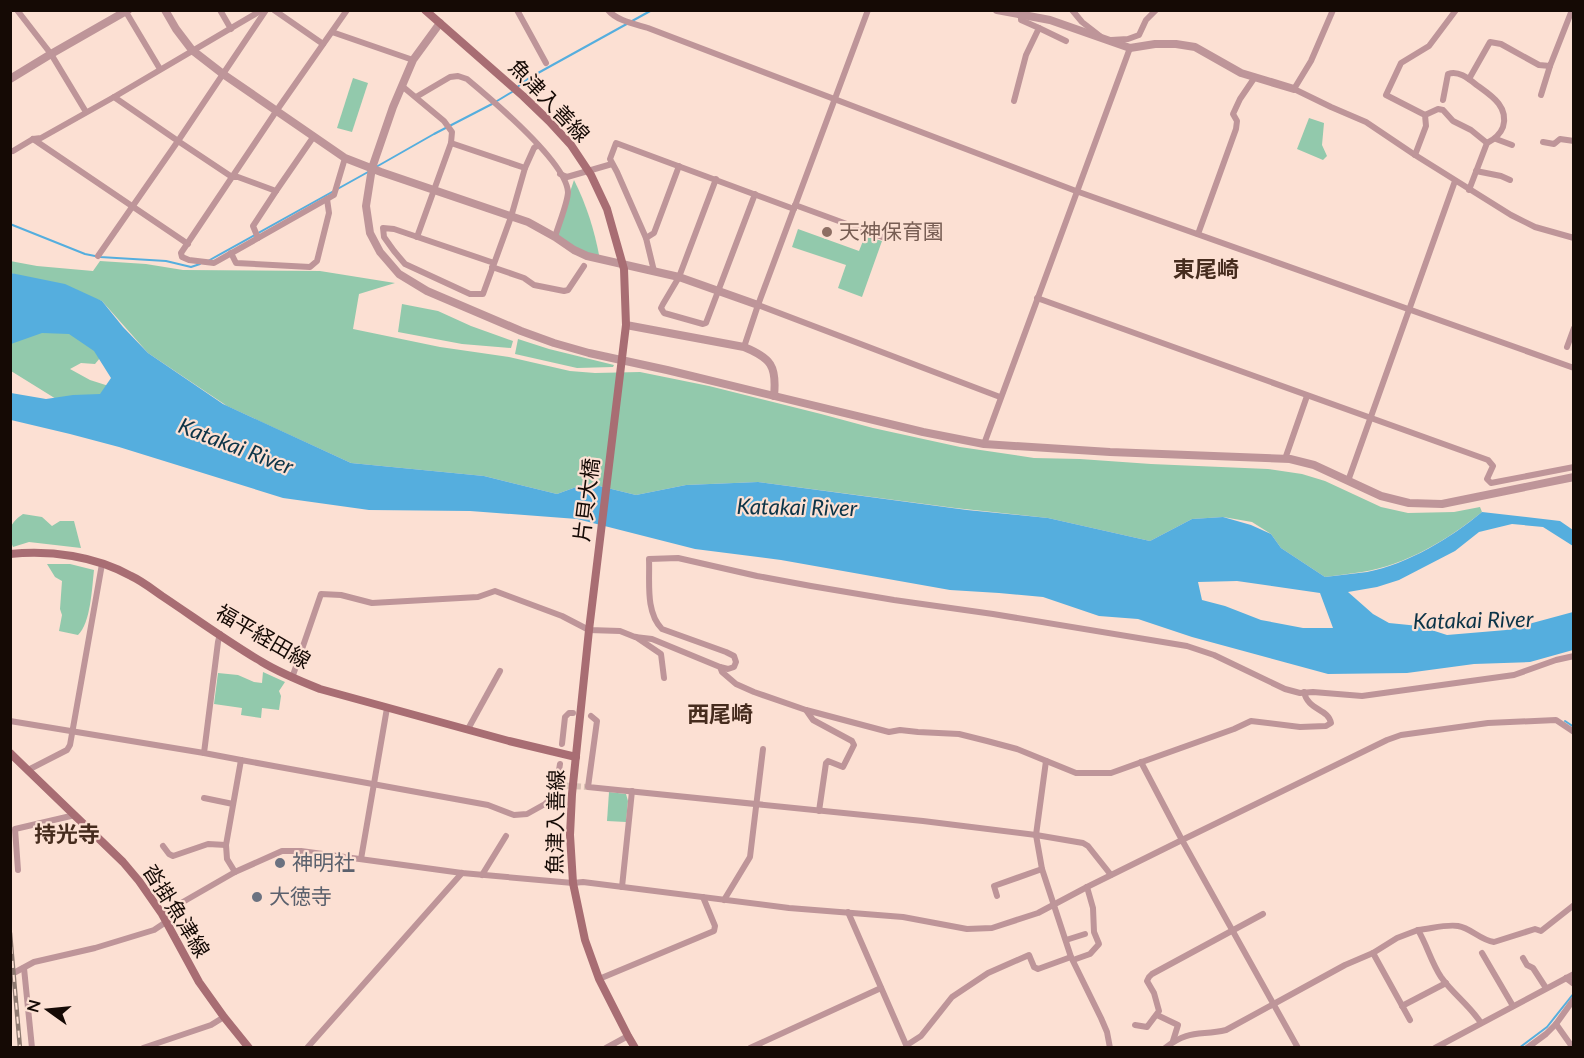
<svg xmlns="http://www.w3.org/2000/svg" width="1584" height="1058" viewBox="0 0 1584 1058" font-family="Lato,'Noto Sans JP',sans-serif">
	<style>
		.green { fill: #92c9ac }
		.water { fill: #55aede; fill-rule: evenodd }
		.lines { fill: none; stroke-linecap: round; stroke-linejoin: round }
		.stream { stroke: #55aede; stroke-width: 2 }
		.minor-tunnel { stroke: #d9c0b4; stroke-width: 6; stroke-dasharray: 6 3; stroke-linecap: butt }
		.minor { stroke: #be9599; stroke-width: 6 }
		.tertiary { stroke: #be9599; stroke-width: 8 }
		.secondary { stroke: #a86d73; stroke-width: 8 }
		.rail-casing { stroke: #8e7a71; stroke-width: 4.5 }
		.rail { stroke: #fce0d3; stroke-width: 2; stroke-dasharray: 7; stroke-linecap: butt }
		.education-dot { fill: #8d6e63; stroke: #fce0d3; stroke-width: 2 }
		.worship-dot { fill: #6b7280; stroke: #fce0d3; stroke-width: 2 }
		.labels { text-anchor: middle; stroke-width: 4.5; stroke-linejoin: round; paint-order: stroke }
		.street-label { font-size: 21px; fill: #150a05; stroke: #fce0d3 }
		.education-label { font-size: 21px; fill: #785e54; stroke: #fce0d3; text-anchor: start }
		.worship-label { font-size: 21px; fill: #5b616d; stroke: #fce0d3; text-anchor: start }
		.neighbourhood-label { font-size: 22px; font-weight: bold; fill: #462c1e; stroke: #fce0d3 }
		.water-label { font-size: 22px; font-style: italic; fill: #0c3448; stroke: #fce0d3 }
	</style>
	<rect width="100%" height="100%" fill="#fce0d3"/>
	<g class="green">
		<path d="M353,78L368,83L352,132L337,128Z"/>
		<path d="M1309,118L1324,123L1322,145L1327,156L1323,160L1297,149Z"/>
		<path d="M574,180C587,206 595,232 600,260L555,237Z"/>
		<path d="M798,229L859,251L865,236L882,241L862,297L838,288L846,265L792,247Z"/>
		<path d="M10,261L37,266L93,271L100,261L146,264L183,270L320,271L395,283L359,294L353,329L440,347L509,357L570,371L595,373L640,372L709,386L821,414L873,428L960,447L1034,458L1080,459L1151,464L1268,469L1302,474L1325,481L1381,507L1408,513L1454,512L1480,507L1482,512C1449,539 1406,565 1362,572C1350,574 1338,575 1325,577L1281,548L1271,534L1252,522L1223,517L1192,519L1150,541L1048,518L955,508L758,482L686,485L636,495L587,483L557,494L484,476L351,463L227,406L148,353L102,301L11,273Z"/>
		<path d="M10,296L73,320L105,352L95,364L81,363L70,369L90,380L115,388L118,403L61,402L11,371Z"/>
		<path d="M402,304L438,311L471,326L513,341L511,348L462,344L398,332Z"/>
		<path d="M518,339L549,349L614,365L613,367L577,368L515,354Z"/>
		<path d="M23,514L42,517L52,526L60,521H74L81,548L29,542L13,547C6,531 10,523 23,514Z"/>
		<path d="M47,564H70L94,570C92,587 91,623 78,635L59,631L62,615L60,609L62,581L55,577Z"/>
		<path d="M263,672L285,682L279,691L281,696L279,710L262,708L261,718L241,715L242,708L214,704L218,673L238,675L254,682L262,683Z"/>
		<path d="M609,792L626,794L628,801L626,822L607,821Z"/>
	</g>
	<path class="water" d="M11,273L65,284L102,301L123,327L148,353L223,404L351,463L484,476L557,494L587,483L636,495L686,485L758,482L967,510L1048,518L1150,541L1192,519L1223,517L1251,525L1271,534L1281,548L1325,577C1339,575 1353,574 1367,572C1408,564 1451,538 1482,512L1560,521L1573,530V546L1543,527L1512,524L1479,532L1455,551L1399,580L1377,587L1348,592L1373,614L1389,623L1419,626L1447,635L1506,630L1573,612V650L1530,662L1474,664L1407,673L1328,674L1192,637L1138,619L1099,616L1043,597L999,593L950,590L781,560L695,549L577,519L470,511L369,510L283,498L119,447L70,434L11,420V393L46,399L73,395L100,394L111,378L94,351L69,334L42,333L11,344ZM1237,581L1320,593L1333,628H1303L1261,620L1225,606L1202,600L1198,582Z"/>
	<g class="lines">
		<g class="stream">
			<path d="M516,88L529,78L652,10"/>
			<path d="M497,101L512,92"/>
			<path d="M376,167L434,134L492,104"/>
			<path d="M10,224L85,254L100,257L166,261L191,267L200,264"/>
			<path d="M208,261L368,172"/>
			<path d="M1565,721L1574,727"/>
			<path d="M1519,1048L1547,1027L1574,993"/>
		</g>
		<path class="minor-tunnel" d="M557,785L588,787"/>
		<g class="minor">
			<path d="M17,10L51,54L86,112"/>
			<path d="M124,10L126,12L160,69"/>
			<path d="M220,10L231,29"/>
			<path d="M266,10L178,141L232,177H238L276,191L314,136"/>
			<path d="M274,10L323,44"/>
			<path d="M517,10L546,63"/>
			<path d="M608,10C617,21 635,24 648,28L1076,191L1574,368"/>
			<path d="M1072,10L1082,22L1100,36"/>
			<path d="M1333,10L1311,61L1294,89L1331,107L1366,122L1415,155L1511,215L1535,227L1574,238"/>
			<path d="M1039,28L1066,41"/>
			<path d="M332,32L413,60"/>
			<path d="M1111,40L1128,39L1139,35L1146,20L1156,10"/>
			<path d="M1469,79L1490,42L1501,44L1539,65L1550,66L1572,10"/>
			<path d="M402,86L444,121L452,132L451,143L417,237"/>
			<path d="M1541,95L1550,66"/>
			<path d="M114,97L262,10"/>
			<path d="M416,97L450,77L458,76L467,79C491,99 566,162 568,192C568,202 558,226 555,237"/>
			<path d="M1443,100L1448,74C1459,70 1469,79 1478,86C1492,96 1509,107 1503,127C1500,135 1495,139 1487,143L1469,190"/>
			<path d="M1014,101L1026,55L1039,28L1021,20V15"/>
			<path d="M1425,115L1438,109L1443,110L1453,121L1471,130L1487,143"/>
			<path d="M33,139L188,244"/>
			<path d="M1496,139L1512,145"/>
			<path d="M1543,142L1554,144L1560,139L1574,141"/>
			<path d="M451,143L525,168"/>
			<path d="M13,151L33,139L41,138L114,97L178,141L98,256"/>
			<path d="M1415,155L1426,126L1425,115L1386,95L1401,63L1429,46L1456,10"/>
			<path d="M345,158L334,195L214,263L189,260L182,257L181,253L277,110L347,10"/>
			<path d="M1476,171L1501,176L1510,180"/>
			<path d="M560,174L567,177L612,164"/>
			<path d="M716,179L679,277L663,304L661,308L664,313L703,324L706,323L755,194"/>
			<path d="M795,205L885,238"/>
			<path d="M1198,234L1236,129L1237,121L1233,114L1240,99L1255,77"/>
			<path d="M258,238L253,226L276,191"/>
			<path d="M646,238L654,233L679,166"/>
			<path d="M231,253L236,263L310,267L317,261L329,213L327,199"/>
			<path d="M494,263L394,229L383,228L384,237L394,251L405,264L470,294H483L511,217L525,168L534,148L538,145"/>
			<path d="M492,267L524,278L534,285L564,291L568,290L584,266"/>
			<path d="M654,271L646,238L617,172L610,159L616,143L794,209"/>
			<path d="M1037,298L1488,460L1493,466L1487,479L1491,483L1574,467"/>
			<path d="M758,305L1000,397"/>
			<path d="M744,347L758,305L868,10"/>
			<path d="M1567,347L1574,328"/>
			<path d="M984,444L1130,48"/>
			<path d="M1285,459L1307,396"/>
			<path d="M1348,481L1455,181"/>
			<path d="M220,634L218,642L204,753L241,760"/>
			<path d="M636,637L661,654L664,678"/>
			<path d="M720,667L728,669L734,667L736,662L734,656L726,652L662,629C645,612 650,581 649,559L678,558L757,576L811,586L894,600L993,614L1187,646L1214,655L1285,689L1300,693L1313,692L1362,696L1514,675L1556,660L1574,656"/>
			<path d="M292,678L321,594L341,595L372,603L478,597L495,591L562,616L589,630L620,631L635,637L652,639L720,667L722,672L736,684L754,692L806,710L813,720L852,741L854,745L843,767L828,761L826,763L819,811"/>
			<path d="M806,710L889,732L900,730L918,732L959,734L987,741L1017,749L1076,773H1111L1234,729L1251,721L1300,727L1326,726L1331,723C1328,708 1308,711 1304,692"/>
			<path d="M591,716L597,721L588,787L923,821L1036,835L1083,843L1088,846L1111,875"/>
			<path d="M10,721L204,753"/>
			<path d="M468,729L500,671"/>
			<path d="M562,744L565,717L569,713H573"/>
			<path d="M1046,761L1036,835L1042,869L1071,957L1101,1018L1107,1032L1110,1048"/>
			<path d="M1141,762L1182,840L1298,1048"/>
			<path d="M28,770L67,750L70,745L102,564"/>
			<path d="M204,798L233,804"/>
			<path d="M163,846L169,854L173,856L208,844L226,845"/>
			<path d="M361,859L387,708"/>
			<path d="M18,870L15,829L75,815"/>
			<path d="M235,872L227,859L226,845L241,760L488,805L514,815L527,814L545,804L555,795L560,764"/>
			<path d="M482,875L506,836"/>
			<path d="M622,887L632,791"/>
			<path d="M997,896L994,886L1042,869"/>
			<path d="M724,900L750,857L763,749"/>
			<path d="M848,912L907,1047"/>
			<path d="M162,914L235,872L282,851H301L462,873L573,883L583,882L789,908L903,917L967,929L992,928L1038,913L1087,887L1182,840L1387,740L1401,735L1488,723L1556,720L1574,732"/>
			<path d="M1418,930C1430,929 1446,924 1458,926C1471,928 1480,940 1494,942L1535,929L1541,931L1574,905"/>
			<path d="M1066,940L1085,934"/>
			<path d="M1373,953L1410,1020"/>
			<path d="M1482,953L1513,1006"/>
			<path d="M1523,958L1527,965L1533,968L1546,988"/>
			<path d="M1073,960L1090,954L1099,944L1094,932L1093,908L1087,887"/>
			<path d="M24,968L32,1048"/>
			<path d="M10,975L34,962L95,948L154,930L166,922"/>
			<path d="M1566,978L1574,984"/>
			<path d="M599,979L714,931L715,926L703,897"/>
			<path d="M1402,1006L1446,983"/>
			<path d="M1157,1015L1178,1025L1173,1041"/>
			<path d="M1556,1024L1573,1048"/>
			<path d="M1135,1025L1147,1027L1159,1011L1154,993L1147,981L1149,977L1152,974L1263,914"/>
			<path d="M907,1045L921,1036L952,997L988,973L1029,955L1034,967L1038,969L1071,957"/>
			<path d="M143,1048L211,1025L224,1017"/>
			<path d="M307,1048L462,873"/>
			<path d="M606,1048L628,1036"/>
			<path d="M750,1048L881,988"/>
			<path d="M1165,1048C1189,1029 1200,1036 1226,1030L1345,965L1373,953L1397,938L1418,930C1427,945 1431,962 1441,977C1453,994 1470,1006 1481,1023"/>
			<path d="M1435,1048L1574,974"/>
			<path d="M1527,1048L1546,1034L1556,1024L1574,999"/>
		</g>
		<g class="tertiary">
			<path d="M165,10L176,29L192,50L223,74L345,158L381,172L528,222L555,237L574,250L587,256L679,277L758,305"/>
			<path d="M997,10L1050,20L1130,48L1155,44H1176L1195,47L1241,73L1294,89"/>
			<path d="M440,23L413,60L393,107L372,168L366,206L370,233L380,252L399,274L427,291L521,331L554,343L589,353L667,370L923,432L984,444L1110,452L1290,459L1314,465L1381,496L1409,503L1442,504L1574,477"/>
			<path d="M10,79L51,54L128,10"/>
			<path d="M626,325L744,347C771,358 777,366 774,396"/>
		</g>
		<g class="secondary">
			<path d="M425,10L523,96L549,121L571,145L591,175L607,209L624,269L626,325L589,630L572,794L570,835L573,883L585,940L599,979L628,1036L635,1048"/>
			<path d="M10,554C51,550 95,556 131,576C142,581 152,589 162,596C195,618 228,642 262,662C280,673 300,681 320,689L509,741L576,757"/>
			<path d="M10,753L123,862L139,881L162,914L199,982L224,1017L249,1048"/>
		</g>
		<defs>
			<path id="rail" d="M10,933L20,1048"/>
		</defs>
		<use href="#rail" class="rail-casing"/>
		<use href="#rail" class="rail"/>
	</g>
	<circle class="education-dot" cx="827" cy="232" r="6"/>
	<g class="worship-dot">
		<circle cx="280" cy="863" r="6"/>
		<circle cx="257" cy="897" r="6"/>
	</g>
	<g class="labels">
		<g class="street-label">
			<text transform="translate(549 101) rotate(46)" y="7">魚津入善線</text>
			<text transform="translate(587 500) rotate(-83)" y="7">片貝大橋</text>
			<text transform="translate(263 637) rotate(30)" y="7">福平経田線</text>
			<text transform="translate(556 822) rotate(-89)" y="7">魚津入善線</text>
			<text transform="translate(176 911) rotate(58)" y="7">沓掛魚津線</text>
		</g>
		<g class="education-label">
			<text x="839" y="239">天神保育園</text>
		</g>
		<g class="worship-label">
			<text x="292" y="870">神明社</text>
			<text x="269" y="904">大徳寺</text>
		</g>
		<g class="neighbourhood-label">
			<text x="1206" y="277">東尾崎</text>
			<text x="720" y="722">西尾崎</text>
			<text x="67" y="842">持光寺</text>
		</g>
		<g class="water-label">
			<text transform="translate(236 446) rotate(21)" y="8">Katakai River</text>
			<text transform="translate(797 507) rotate(1)" y="8">Katakai River</text>
			<text transform="translate(1473 620) rotate(-1)" y="8">Katakai River</text>
		</g>
	</g>
	<rect width="1584" height="1058" fill="none" stroke="#150a05" stroke-width="24"/>
	<g transform="translate(48 1010) rotate(285)" stroke="#fce0d3" stroke-width="4.5" paint-order="stroke">
	<path d="M0-4.5L10 22L0 15L-10 22Z" fill="#150a05"/>
	<text y="-9" font-size="16" font-weight="bold" text-anchor="middle" fill="#150a05">N</text>
	</g>
</svg>
